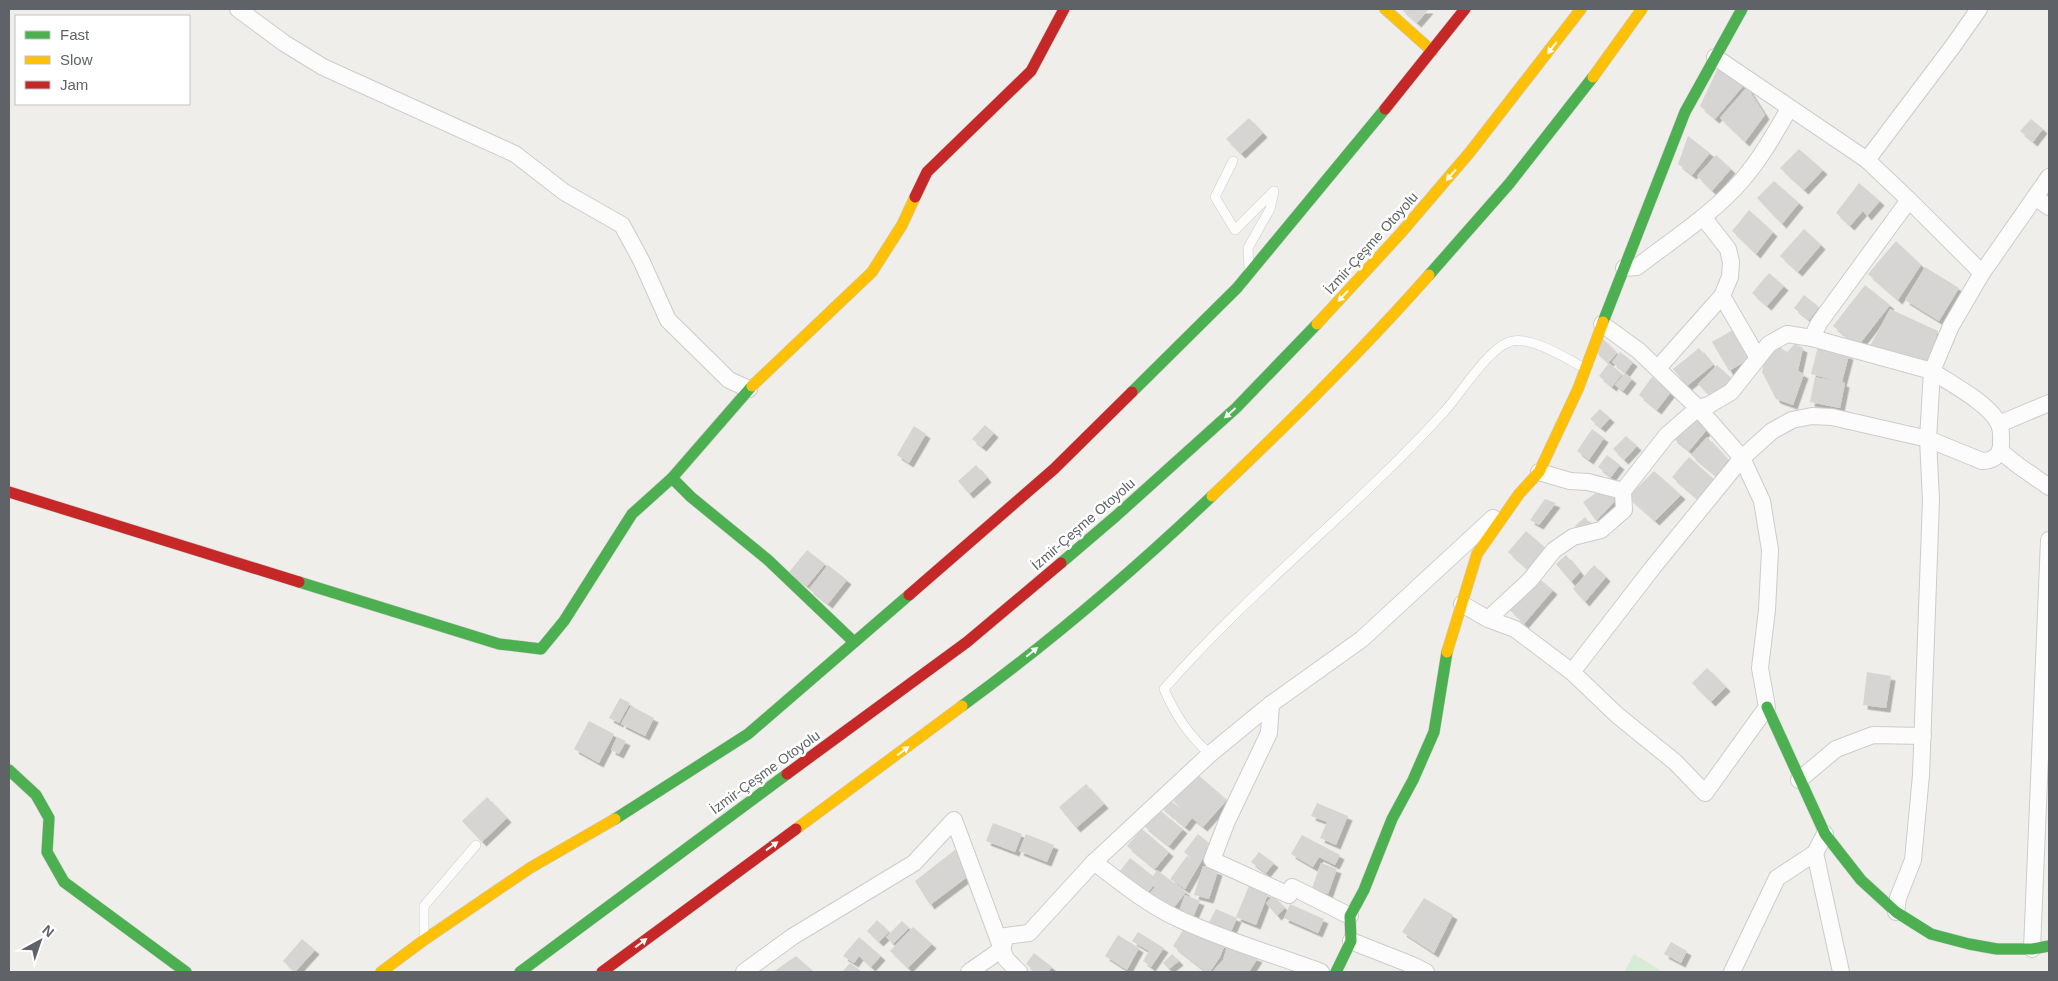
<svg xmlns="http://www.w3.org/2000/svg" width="2058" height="981" viewBox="0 0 2058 981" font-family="Helvetica,sans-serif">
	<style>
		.grass { fill: #d8ebd6 }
		.building { fill: #d6d5d3; filter: url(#shadow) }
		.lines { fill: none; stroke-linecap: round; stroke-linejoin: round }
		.lane-casing { stroke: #cbcccc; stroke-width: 10 }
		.street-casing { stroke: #cbcccc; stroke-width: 18 }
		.fast-casing { stroke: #cacacb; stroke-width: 12 }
		.slow-casing { stroke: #cacacb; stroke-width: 12 }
		.jam-casing { stroke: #cacacb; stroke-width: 12 }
		.lane { stroke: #fdfcfc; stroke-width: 9 }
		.street { stroke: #fdfcfc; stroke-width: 16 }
		.fast { stroke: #4caf50; stroke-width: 11 }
		.slow { stroke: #ffc107; stroke-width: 11 }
		.jam { stroke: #c62828; stroke-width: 11 }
		.oneway { fill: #f6fbf6 }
		.labels { text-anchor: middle; stroke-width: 5; stroke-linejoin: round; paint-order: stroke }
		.street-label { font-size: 14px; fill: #5f6368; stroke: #fff }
	</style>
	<defs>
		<filter id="shadow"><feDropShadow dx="4.5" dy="4.5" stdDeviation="0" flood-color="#0004"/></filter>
	</defs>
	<rect width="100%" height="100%" fill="#efeeea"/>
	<path class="grass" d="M1634,954L1663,972H1624Z"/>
	<g class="building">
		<path d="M1401,9H1429L1417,23Z"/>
		<path d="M1719,66L1744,85L1715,119L1700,106Z"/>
		<path d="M1747,87L1765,115L1745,142L1720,118Z"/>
		<path d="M1249,118L1263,133L1241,154L1226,139Z"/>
		<path d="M2031,119L2043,129L2033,142L2020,131Z"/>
		<path d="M1688,136L1710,153L1692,175L1678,164Z"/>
		<path d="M1799,149L1823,170L1804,190L1780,168Z"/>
		<path d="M1716,155L1731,169L1712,191L1697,176Z"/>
		<path d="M1774,181L1799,203L1782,224L1757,198Z"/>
		<path d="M1859,183L1880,201L1867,216L1863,211L1850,226L1836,213Z"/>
		<path d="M1749,210L1773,232L1756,254L1732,231Z"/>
		<path d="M1804,229L1821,245L1798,272L1780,256Z"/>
		<path d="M1896,241L1921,265L1898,300L1868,274Z"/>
		<path d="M1925,267L1959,288L1939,321L1905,300Z"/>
		<path d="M1769,273L1784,286L1767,306L1752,293Z"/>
		<path d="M1865,285L1890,305L1858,346L1833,326Z"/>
		<path d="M1804,295L1819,307L1809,320L1794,308Z"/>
		<path d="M1890,309L1938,331L1927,366L1869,348Z"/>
		<path d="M1733,330L1751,358L1729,371L1712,342Z"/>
		<path d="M1603,339L1617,353L1608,363L1594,350Z"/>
		<path d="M1795,344L1803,348L1798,371L1804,374L1793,405L1776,399L1762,372L1765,357L1780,346L1786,353Z"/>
		<path d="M1818,346L1849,355L1842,382L1845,383L1840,408L1810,402L1815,377L1837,381L1811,374Z"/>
		<path d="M1699,348L1713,365L1687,386L1673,369Z"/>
		<path d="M1620,352L1633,362L1625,373L1612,362Z"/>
		<path d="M1609,363L1622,374L1612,387L1599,376Z"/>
		<path d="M1717,365L1734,381L1714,400L1698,384Z"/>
		<path d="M1625,373L1632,379L1623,391L1615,385Z"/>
		<path d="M1652,377L1671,392L1657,410L1639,395Z"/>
		<path d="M1600,409L1610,418L1601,428L1590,419Z"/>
		<path d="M1694,413L1710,426L1689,451L1673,438Z"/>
		<path d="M985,425L994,433L982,447L972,439Z"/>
		<path d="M914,426L926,434L909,463L897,455Z"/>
		<path d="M1592,429L1604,438L1589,460L1577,451Z"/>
		<path d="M1626,436L1637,446L1624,460L1613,449Z"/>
		<path d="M1707,437L1728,460L1716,476L1691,455Z"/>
		<path d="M1607,455L1620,465L1611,477L1598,467Z"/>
		<path d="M1689,457L1718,483L1701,502L1672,477Z"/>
		<path d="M976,465L987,478L969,494L958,481Z"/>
		<path d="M1654,471L1681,495L1655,521L1628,497Z"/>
		<path d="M1605,487L1615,501L1596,521L1583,502Z"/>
		<path d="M1545,499L1556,503L1539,525L1530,520Z"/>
		<path d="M1585,517L1590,523L1580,532L1575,526Z"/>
		<path d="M1526,531L1549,551L1531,572L1508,552Z"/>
		<path d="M807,550L825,564L807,586L789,572Z"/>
		<path d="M1566,555L1580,572L1571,582L1556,564Z"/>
		<path d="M828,565L847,580L828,604L809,589Z"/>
		<path d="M1594,565L1606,577L1585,602L1573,589Z"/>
		<path d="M1537,577L1553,590L1524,624L1509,609Z"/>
		<path d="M1707,668L1726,687L1711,702L1692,683Z"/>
		<path d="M1867,672L1891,676L1886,708L1863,705Z"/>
		<path d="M620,698L630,703L619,723L609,718Z"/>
		<path d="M631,706L654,718L645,736L621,724Z"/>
		<path d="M589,721L614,734L599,763L574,749Z"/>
		<path d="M617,737L626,741L619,754L611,750Z"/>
		<path d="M1197,774L1227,800L1203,827L1192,818L1185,827L1160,806L1167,798L1185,812L1173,801Z"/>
		<path d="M1086,784L1104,804L1076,828L1059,807Z"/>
		<path d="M487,797L507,818L482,842L462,821Z"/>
		<path d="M1317,803L1348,816L1336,845L1320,838L1327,822L1311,816Z"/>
		<path d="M1158,809L1183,829L1169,846L1144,826Z"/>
		<path d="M993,823L1022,834L1015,852L986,841Z"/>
		<path d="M1142,829L1169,852L1155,869L1127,846Z"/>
		<path d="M1026,834L1054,845L1047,862L1019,851Z"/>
		<path d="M1198,834L1211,845L1185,889L1170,879L1187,856L1195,862L1184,852Z"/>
		<path d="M1302,835L1340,855L1335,865L1319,857L1313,867L1291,854Z"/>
		<path d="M960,846L971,874L930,905L915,881Z"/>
		<path d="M1259,852L1274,863L1266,873L1251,862Z"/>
		<path d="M1130,858L1153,876L1157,870L1186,892L1172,910L1150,893L1155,887L1153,886L1148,892L1120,871Z"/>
		<path d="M1321,863L1337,869L1328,894L1312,888Z"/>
		<path d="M1203,866L1218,871L1209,899L1194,895Z"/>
		<path d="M1249,886L1268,894L1256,925L1236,917Z"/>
		<path d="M1185,895L1200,901L1193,917L1179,911Z"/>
		<path d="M1273,896L1285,908L1277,916L1266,903Z"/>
		<path d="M1424,898L1453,915L1434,953L1402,932Z"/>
		<path d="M1290,904L1324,919L1318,933L1284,918Z"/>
		<path d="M1216,909L1237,918L1230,934L1208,924Z"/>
		<path d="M877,920L889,932L879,942L867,931Z"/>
		<path d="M902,921L909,928L893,944L886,937Z"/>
		<path d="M913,927L932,944L908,968L890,951Z"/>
		<path d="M1185,927L1225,945L1220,957L1210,972H1206L1173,946Z"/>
		<path d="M1138,932L1164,948L1151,967L1143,961L1149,951L1132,941Z"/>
		<path d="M1118,935L1139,948L1127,970L1105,956Z"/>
		<path d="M859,937L881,956L871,967L859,956L854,963L843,956Z"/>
		<path d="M302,939L315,950L295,972L283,961Z"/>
		<path d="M1671,942L1687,951L1681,963L1664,954Z"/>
		<path d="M1227,946L1258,958L1249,972H1212L1223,960Z"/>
		<path d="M1034,953L1052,967L1048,972H1036L1026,964Z"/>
		<path d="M1172,954L1179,961L1169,969L1163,963Z"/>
		<path d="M796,956L814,972H773Z"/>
		<path d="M850,963L862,972H842Z"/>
	</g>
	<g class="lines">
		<defs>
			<g id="lane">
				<path d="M1233,161L1215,197L1235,230L1274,191L1270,209L1248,248L1249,269"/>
				<path d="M1210,754C1189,736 1175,715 1164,689C1249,591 1355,510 1443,413C1460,395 1487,350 1509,342C1528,334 1567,359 1585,368"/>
				<path d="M424,938V906L476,845"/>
			</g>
			<g id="street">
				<path d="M238,9L284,43L323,67L515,154L564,192L622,225L641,260L668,320L729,380L749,389"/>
				<path d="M1715,57L1867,160L1909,200L1982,273L1951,326L1932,371L1812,338L1819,323L1909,200"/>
				<path d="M1867,160L1953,46L1979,9"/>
				<path d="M2035,197L2049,207"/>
				<path d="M1624,268L1637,267C1673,239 1713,214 1743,179C1761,158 1775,133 1789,109"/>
				<path d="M1982,273L2049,177"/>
				<path d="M1722,296L1758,358"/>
				<path d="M1658,368L1722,296L1730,277L1731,262L1728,249L1703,217"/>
				<path d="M1999,424L2049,403"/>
				<path d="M2000,451L2019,466L2049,487"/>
				<path d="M1539,472L1570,481L1588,482L1623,491"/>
				<path d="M1462,604L1488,619L1515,629L1572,672L1617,715L1675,762L1705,793L1767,707L1760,668L1767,610L1770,550L1762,501L1742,458L1698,408L1639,351L1602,324"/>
				<path d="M1488,619L1530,580L1554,550L1573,537L1601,530L1624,510L1623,491L1667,435L1698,408L1709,405L1731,392L1769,344L1787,334L1812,338"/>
				<path d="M1572,672L1654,566L1742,458L1772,431L1792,420L1812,416L1832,417L1928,439L1982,461C1991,461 2000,457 2001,446C2001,438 2002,431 1999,424C1989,403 1951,384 1932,371L1928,439L1931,500L1921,775L1913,860L1898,898L1896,912"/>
				<path d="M1271,704L1269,733L1227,821L1212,860L1289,895L1292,887L1350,916"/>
				<path d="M1799,780L1836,749L1873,735L1923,736"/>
				<path d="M1815,853L1841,972"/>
				<path d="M1094,862C1120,882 1147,904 1177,918C1223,940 1273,954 1321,972"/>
				<path d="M1351,941L1412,965L1426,972"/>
				<path d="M2032,949L2049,540"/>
				<path d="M744,972L792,937L914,863L954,820L1002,949L1006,959L1019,972"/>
				<path d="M969,972L1002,949L1006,936L1029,933L1094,862L1210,754L1271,704L1362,639L1493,518"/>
				<path d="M1732,972L1777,878L1815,853L1825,834"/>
			</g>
			<g id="fast">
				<path d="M1429,275L1509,184L1593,77"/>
				<path d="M1603,322L1685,112L1742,9"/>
				<path d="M752,386L672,478L691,497L768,560L854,642"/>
				<path d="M1132,392L1237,288L1385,109"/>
				<path d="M1061,563L1116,516L1236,408L1317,324"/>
				<path d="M299,582L499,644L541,649L564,621L632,514L672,478"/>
				<path d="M962,706C1050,642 1133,571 1212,496"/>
				<path d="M1767,707L1825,834L1861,880L1896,912L1931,934L1969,944L1997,949H2032L2049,946"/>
				<path d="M9,770L36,795L49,818L47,852L64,882L186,972"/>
				<path d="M615,819L748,734L909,595"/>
				<path d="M520,972L787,774"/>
				<path d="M1336,972L1351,941L1350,916L1364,890L1392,819L1413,780L1434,732L1447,652"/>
			</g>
			<g id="slow">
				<path d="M1385,9L1432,51"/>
				<path d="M1593,77L1642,9"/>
				<path d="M1317,324L1400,234L1470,152L1581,9"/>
				<path d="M752,386L872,272L902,225L915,197"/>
				<path d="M1212,496C1287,425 1361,352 1429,275"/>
				<path d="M1447,652L1477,554L1519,494L1539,472L1578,389L1603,322"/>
				<path d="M796,829L962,706"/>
				<path d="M381,972L424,940L530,868L615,819"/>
			</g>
			<g id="jam">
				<path d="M1385,109L1465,9"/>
				<path d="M915,197L927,172L1031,71L1064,9"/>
				<path d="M9,492L299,582"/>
				<path d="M909,595L1054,469L1132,392"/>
				<path d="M787,774L967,642L1061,563"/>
				<path d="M602,972L796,829"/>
			</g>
		</defs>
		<use href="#lane" class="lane-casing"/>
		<use href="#street" class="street-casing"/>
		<use href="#fast" class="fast-casing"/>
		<use href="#slow" class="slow-casing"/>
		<use href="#jam" class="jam-casing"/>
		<use href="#lane" class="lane"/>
		<use href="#street" class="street"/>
		<use href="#fast" class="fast"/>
		<use href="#slow" class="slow"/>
		<use href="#jam" class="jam"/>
	</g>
	<defs><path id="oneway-solid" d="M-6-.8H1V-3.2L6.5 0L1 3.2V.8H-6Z" transform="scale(1.25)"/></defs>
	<g class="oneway">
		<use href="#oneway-solid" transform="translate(1552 48) rotate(128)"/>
		<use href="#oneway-solid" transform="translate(1451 175) rotate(131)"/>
		<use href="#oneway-solid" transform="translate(1343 296) rotate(133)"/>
		<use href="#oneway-solid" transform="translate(1230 413) rotate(138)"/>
		<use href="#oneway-solid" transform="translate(1032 652) rotate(-39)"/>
		<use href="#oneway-solid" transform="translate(903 751) rotate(-37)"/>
		<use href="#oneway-solid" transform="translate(772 846) rotate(-36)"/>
		<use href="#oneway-solid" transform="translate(641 943) rotate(-37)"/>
	</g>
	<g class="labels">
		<g class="street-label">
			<text transform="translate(1371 243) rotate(-48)" y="5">İzmir-Çeşme Otoyolu</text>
			<text transform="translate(1083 524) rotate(-41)" y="5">İzmir-Çeşme Otoyolu</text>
			<text transform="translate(765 772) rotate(-36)" y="5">İzmir-Çeşme Otoyolu</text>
		</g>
	</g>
	<rect width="2058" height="981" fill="none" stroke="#5f6368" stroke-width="20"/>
	<rect x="15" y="15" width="175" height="90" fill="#ffffff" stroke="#bfc1c3"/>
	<rect x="25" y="31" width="25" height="8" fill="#4caf50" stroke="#bfc1c3"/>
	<text x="60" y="40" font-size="15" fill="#5f6368">Fast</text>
	<rect x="25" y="56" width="25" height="8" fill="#ffc107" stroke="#bfc1c3"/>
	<text x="60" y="65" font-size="15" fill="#5f6368">Slow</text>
	<rect x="25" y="81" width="25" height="8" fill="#c62828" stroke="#bfc1c3"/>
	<text x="60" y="90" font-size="15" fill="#5f6368">Jam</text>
	<g transform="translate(40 941) rotate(40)" stroke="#ffffff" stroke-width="4" paint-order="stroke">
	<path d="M0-4L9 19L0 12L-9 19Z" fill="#5f6368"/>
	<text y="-8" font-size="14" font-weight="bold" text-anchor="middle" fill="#5f6368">N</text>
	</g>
</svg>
